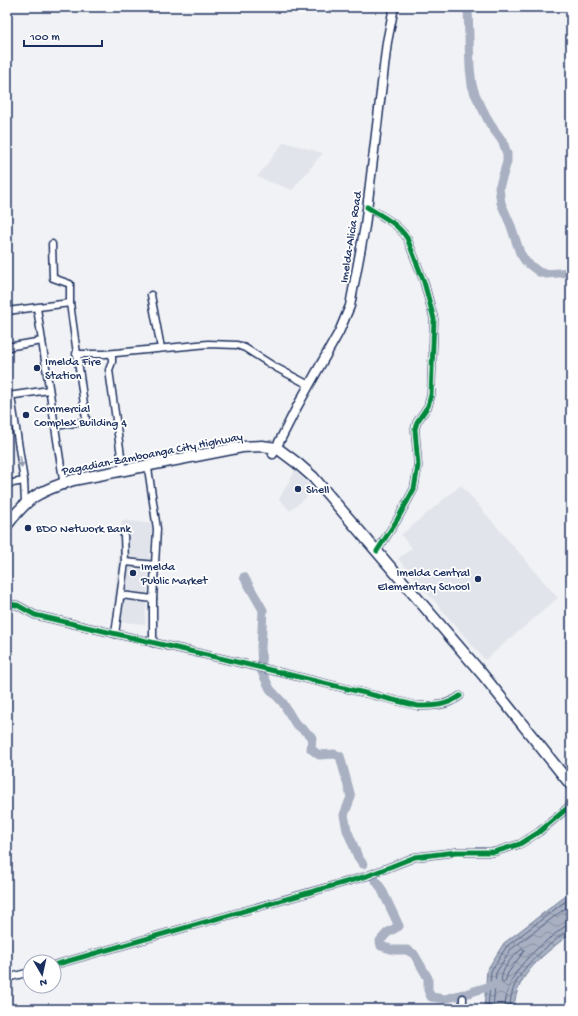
<svg xmlns="http://www.w3.org/2000/svg" width="578" height="1016" viewBox="0 0 578 1016" font-family="'Gochi Hand',sans-serif">
	<style>
		.built { fill: #e1e4ea }
		.water { fill: url(#water-waves); stroke: #707c9a }
		.lines { fill: none; stroke-linecap: round; stroke-linejoin: round }
		.shore { stroke: #536386; stroke-width: 1 }
		.river { stroke: #a8b0c2; stroke-width: 9 }
		.minor-casing { stroke: #1b2f5e; stroke-width: 9 }
		.secondary-casing { stroke: #1b2f5e; stroke-width: 11 }
		.trunk-casing { stroke: #1b2f5e; stroke-width: 13 }
		.minor { stroke: #fff; stroke-width: 6 }
		.secondary { stroke: #fff; stroke-width: 8 }
		.trunk { stroke: #fff; stroke-width: 10 }
		.cycleway-casing { stroke: #fff; stroke-width: 8 }
		.cycleway { stroke: #00873e; stroke-width: 5 }
		.oneway { fill: #8d97ae }
		.poi-dot { fill: #1b2f5e; stroke: #fff; stroke-width: 1.5 }
		.labels { text-anchor: middle; stroke-width: 3.5; stroke-linejoin: round; paint-order: stroke }
		.street-label { font-size: 12px; fill: #1b2f5e; stroke: #fff }
		.poi-label { font-size: 12px; fill: #1b2f5e; stroke: #fff; text-anchor: start }
	</style>
	<defs>
		<pattern id="water-waves" width="16" height="10" patternUnits="userSpaceOnUse"><rect width="16" height="10" fill="#a8b0c2"/><path d="M0 5q4-4 8 0t8 0" fill="none" stroke="#8890a1"/></pattern>
	</defs>
	<rect width="100%" height="100%" fill="#f1f2f5"/>
	<filter id="ink" filterUnits="userSpaceOnUse"><feTurbulence type="fractalNoise" baseFrequency=".025" numOctaves="2"/><feDisplacementMap in="SourceGraphic" scale="8" xChannelSelector="R" yChannelSelector="G"/><feConvolveMatrix kernelMatrix="1 2 1 2 8 2 1 2 1" color-interpolation-filters="sRGB"/></filter>
	<g filter="url(#ink)">
		<g class="built">
			<path d="M284,142L323,153L292,190L257,177Z"/>
			<path d="M295,471L313,489L308,493L309,495L290,511L279,499Z"/>
			<path d="M461,485L558,598L485,660L398,559L412,548L401,535Z"/>
			<path d="M122,520L152,524L145,624L112,621Z"/>
		</g>
		<path class="water" d="M571,892V933C546,953 515,974 514,1009H484L487,970L504,943Z"/>
		<g class="lines">
			<g class="shore">
				<path d="M522,949H524V951L508,973L505,982L502,983C499,971 513,955 522,949Z"/>
				<path d="M488,1009L491,971L507,946L571,897"/>
				<path d="M493,1009L496,973L510,950L571,904"/>
				<path d="M505,1009C505,971 537,948 564,927L571,925"/>
				<path d="M510,1009C509,973 542,951 567,931L571,930"/>
			</g>
			<g class="river">
				<path d="M468,7L470,68L472,85L475,94L490,124L503,142L507,154V162L499,188L501,203L511,226L520,253L526,262L539,272L546,274L571,272"/>
				<path d="M244,577L263,610L261,648L262,672L270,689L283,703L295,723L312,737L311,749L319,755L334,754L340,756L351,797L344,815L347,830L358,857L363,864"/>
				<path d="M374,878L381,888L399,926L387,933L380,941L381,946L394,950H407L414,954L428,978V990L431,997L445,999L463,994"/>
				<path d="M468,993L497,984"/>
			</g>
			<defs>
				<g id="minor">
					<path d="M367,207C382,216 397,223 407,238L424,282L434,319L431,395L428,406L417,422L415,429L418,466L414,489L397,520L377,551"/>
					<path d="M52,244L53,278L70,284V303L86,419L83,422L55,426"/>
					<path d="M151,295L161,348"/>
					<path d="M37,308L64,486"/>
					<path d="M7,311L70,303"/>
					<path d="M7,347L42,341"/>
					<path d="M76,354H105L208,344L237,345L245,348L275,367L309,385"/>
					<path d="M112,354V362L109,370L123,470"/>
					<path d="M8,396L49,390"/>
					<path d="M11,396L24,481L25,503"/>
					<path d="M7,484L24,481"/>
					<path d="M125,562L156,565"/>
					<path d="M121,595L153,599L157,529L148,468"/>
					<path d="M153,599V643"/>
					<path d="M7,604L17,605L35,615L258,667L418,706C434,706 446,706 460,696"/>
					<path d="M115,634L125,562L124,535"/>
					<path d="M54,965L367,876L415,857L456,852H494L520,844L539,832L571,805"/>
					<path d="M7,978L30,972"/>
					<path d="M278,1009H294"/>
					<path d="M463,1009V998"/>
				</g>
				<path id="secondary" d="M273,454L298,405L339,332L350,306L365,226L387,42L394,7"/>
				<path id="trunk" d="M7,525C29,496 38,492 73,480L242,447L262,446L277,448L297,463L313,477L483,675L571,785"/>
			</defs>
			<use href="#minor" class="minor-casing"/>
			<use href="#secondary" class="secondary-casing"/>
			<use href="#trunk" class="trunk-casing"/>
			<use href="#minor" class="minor"/>
			<use href="#secondary" class="secondary"/>
			<use href="#trunk" class="trunk"/>
			<defs>
				<g id="cycleway">
					<path d="M367,207C382,216 397,223 407,238L424,282L434,319L431,395L428,406L417,422L415,429L418,466L414,489L397,520L377,551"/>
					<path d="M7,604L17,605L35,615L258,667L418,706C434,706 446,706 460,696"/>
					<path d="M54,965L367,876L415,857L456,852H494L520,844L539,832L571,805"/>
				</g>
			</defs>
			<use href="#cycleway" class="cycleway-casing"/>
			<use href="#cycleway" class="cycleway"/>
		</g>
		<defs><path id="oneway-solid" d="M-6-.8H1V-3.2L6.5 0L1 3.2V.8H-6Z"/></defs>
		<use class="oneway" href="#oneway-solid" transform="translate(21 462) rotate(82)"/>
	</g>
	<g class="poi-dot">
		<circle cx="37" cy="368" r="4"/>
		<circle cx="26" cy="415" r="4"/>
		<circle cx="298" cy="489" r="4"/>
		<circle cx="28" cy="528" r="4"/>
		<circle cx="133" cy="573" r="4"/>
		<circle cx="478" cy="579" r="4"/>
	</g>
	<g class="labels">
		<g class="street-label">
			<text transform="translate(350 237) rotate(-81)" y="4">Imelda-Alicia Road</text>
			<text transform="translate(152 453) rotate(-11)" y="4">Pagadian-Zamboanga City Highway</text>
		</g>
		<g class="poi-label">
			<text x="45" y="365">Imelda Fire<tspan x="45" dy="14">Station</tspan></text>
			<text x="34" y="412">Commercial<tspan x="34" dy="14">Complex Building 4</tspan></text>
			<text x="306" y="493">Shell</text>
			<text x="36" y="532">BDO Network Bank</text>
			<text x="141" y="570">Imelda<tspan x="141" dy="14">Public Market</tspan></text>
			<text x="470" y="576" text-anchor="end">Imelda Central<tspan x="470" dy="14">Elementary School</tspan></text>
		</g>
	</g>
	<rect width="578" height="1016" fill="none" stroke="#fff" stroke-width="24"/>
	<rect x="12" y="12" width="554" height="992" fill="none" stroke="#1b2f5e" stroke-width="1.5" filter="url(#ink)"/>
	<g transform="translate(42 974) rotate(171)"><circle r="19" fill="#ffffff" stroke="#a4acbf"/>
	<path d="M0-3L7 15L0 10L-7 15Z" fill="#1b2f5e"/>
	<text y="-6" font-size="11" font-weight="bold" text-anchor="middle" fill="#1b2f5e">N</text>
	</g>
	<path d="M24 40v6h78v-6" fill="none" stroke="#1b2f5e" stroke-width="2"/>
	<text x="30" y="40" font-size="12" fill="#1b2f5e" stroke="#ffffff" stroke-width="3" paint-order="stroke">100 m</text>
</svg>
